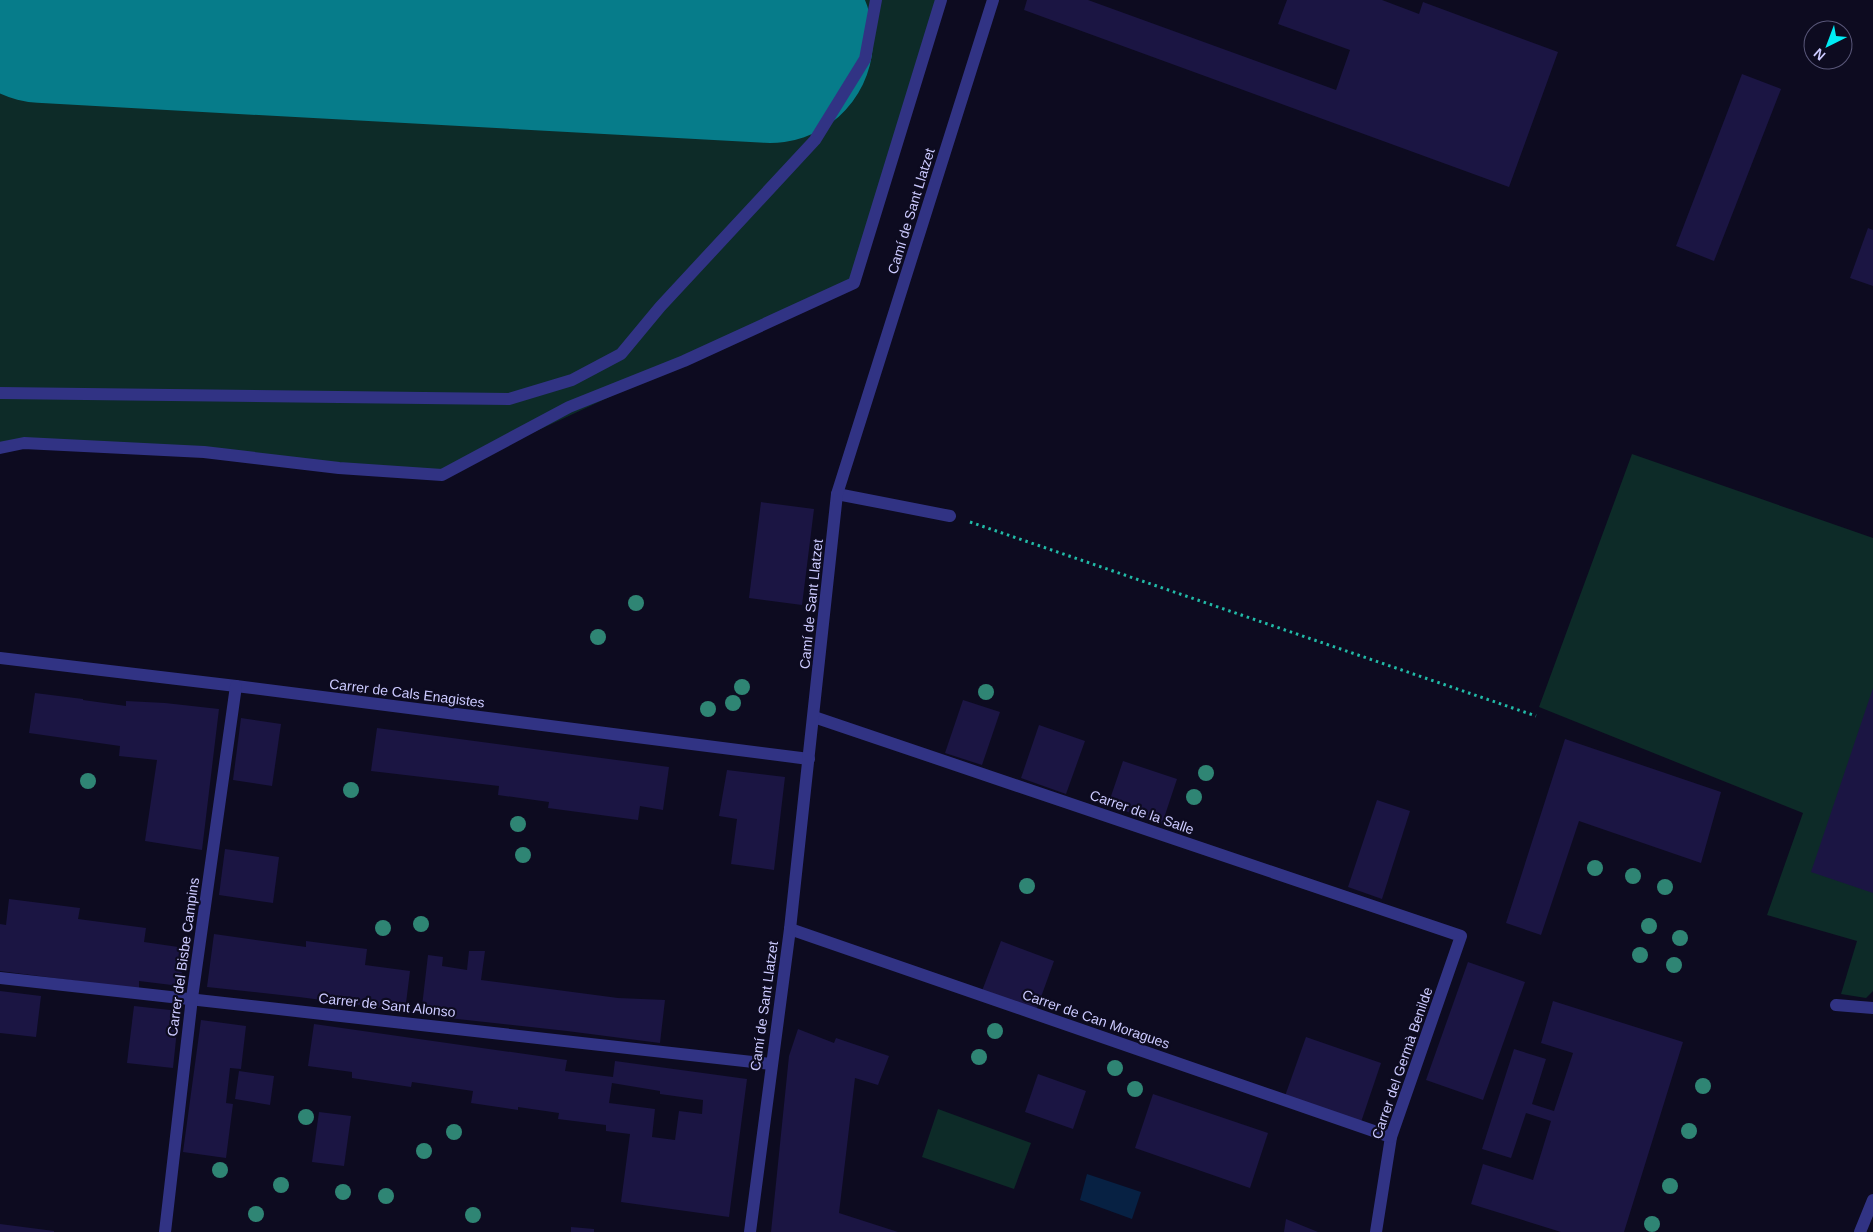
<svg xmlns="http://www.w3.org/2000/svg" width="1873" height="1232" viewBox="0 0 1873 1232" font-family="Arial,sans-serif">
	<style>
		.green { fill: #0d2b28 }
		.water { fill: #072143 }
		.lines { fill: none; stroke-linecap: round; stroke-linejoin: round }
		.taxiway { stroke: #067c8a; stroke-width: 82 }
		.runway { stroke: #067c8a; stroke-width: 206 }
		.building { fill: #1b1543; fill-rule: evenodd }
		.path { stroke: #22baa7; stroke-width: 3; stroke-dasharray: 2.5 4; stroke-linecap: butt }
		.minor { stroke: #313384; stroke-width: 12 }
		.tree { fill: #2f8574 }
		.labels { text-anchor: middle; stroke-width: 4.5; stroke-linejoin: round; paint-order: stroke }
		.street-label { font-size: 14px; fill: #cccaff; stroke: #0d0b20 }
	</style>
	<rect width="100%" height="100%" fill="#0d0b20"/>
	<g class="green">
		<path d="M782,0H942L854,283L442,475L25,443L0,449V49L777,90Z"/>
		<path d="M1632,454L1873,538V991L1866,998L1841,994L1857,941L1767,915L1803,813L1539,707Z"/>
		<path d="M938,1109L1031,1143L1014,1189L922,1157Z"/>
	</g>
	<path class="water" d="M1087,1174L1141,1192L1132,1219L1080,1200Z"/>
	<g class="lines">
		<path class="taxiway" d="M491,20C527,22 566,20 601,29C646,40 674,84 725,68C736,64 747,60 753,50C764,34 770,19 765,0"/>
		<path class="runway" d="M43,0L770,40"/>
	</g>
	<g class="building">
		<path d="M1027,0H1088L1336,90L1350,50L1278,24L1287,0H1382L1419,14L1423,2L1558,52L1509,187L1024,10Z"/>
		<path d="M1742,74L1781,89L1714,261L1676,246Z"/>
		<path d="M1868,228L1873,230V286L1850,278Z"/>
		<path d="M761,502L814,509L802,605L749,598Z"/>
		<path d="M1873,688V893L1811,872Z"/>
		<path d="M35,693L83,699V700L126,706V701L165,703L219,709L202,850L145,841L157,760L119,756L120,746L29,733Z"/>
		<path d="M963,700L1000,712L982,765L945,753Z"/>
		<path d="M241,718L281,724L272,786L233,780Z"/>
		<path d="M1039,725L1085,741L1066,794L1021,778Z"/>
		<path d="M377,728L669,767L663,810L640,806L638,820L548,808L549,802L498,795L499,786L371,771Z"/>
		<path d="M1565,739L1721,792L1701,863L1579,821L1541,935L1506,923Z"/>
		<path d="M1123,761L1177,779L1162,824L1108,805Z"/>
		<path d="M727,770L785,777L774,870L731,864L737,819L719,816Z"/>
		<path d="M1377,800L1410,811L1382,899L1348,887Z"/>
		<path d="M225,849L279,857L273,903L219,895Z"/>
		<path d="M9,899L80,908L78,919L146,928L144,942L185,948L180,986L139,981V989L0,971V924L6,925Z"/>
		<path d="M214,934L306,947V941L367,949L365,965L410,971L405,1011L299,997L207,987Z"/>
		<path d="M1001,941L1054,961L1036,1011L982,991Z"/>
		<path d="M469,951H485L481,980L618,998L665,1000L660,1043L567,1031L421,1015L428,955L443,957L442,966L467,970Z"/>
		<path d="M1468,962L1525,982L1483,1100L1426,1080Z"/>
		<path d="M0,991L41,996L36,1037L0,1033Z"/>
		<path d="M1553,1001L1683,1042L1624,1232H1561L1471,1204L1483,1164L1533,1180L1551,1121L1526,1113L1511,1158L1482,1149L1514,1049L1546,1059L1532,1104L1554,1111L1573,1053L1541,1043Z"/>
		<path d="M134,1006L179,1011L173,1068L127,1063Z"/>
		<path d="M201,1020L246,1026L241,1069L230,1068L226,1103L233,1104L226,1158L183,1152Z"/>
		<path d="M314,1024L567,1060L565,1071L613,1077L615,1061L747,1079L729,1217L621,1202L630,1134L606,1131V1125L558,1119L559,1113L518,1107V1110L471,1103L473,1091L412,1082L411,1087L352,1078V1072L308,1066ZM612,1083L660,1091V1094L703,1100L702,1114L679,1111L675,1140L652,1137L655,1109L609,1103Z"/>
		<path d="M798,1029L834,1043L836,1038L889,1056L878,1085L855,1078L839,1213L898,1232H771L789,1056Z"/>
		<path d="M1306,1037L1381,1063L1361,1122L1285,1096Z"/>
		<path d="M239,1071L274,1076L270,1105L235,1099Z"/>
		<path d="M1038,1074L1086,1091L1073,1129L1025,1112Z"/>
		<path d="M1153,1094L1268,1133L1250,1188L1135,1148Z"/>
		<path d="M319,1112L351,1116L344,1166L312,1162Z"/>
		<path d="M1286,1219L1318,1232H1284Z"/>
		<path d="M0,1224L54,1231V1232H0Z"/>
		<path d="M571,1227L594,1229V1232H571Z"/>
	</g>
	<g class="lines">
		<path class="path" d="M970,522L1536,716"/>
		<g class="minor">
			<path d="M0,393L509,399L572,380L621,354L660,307L815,140L865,59L876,0"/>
			<path d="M0,448L24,443L204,452L339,468L442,475L569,407L684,361L854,283L941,0"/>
			<path d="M837,494L950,516"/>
			<path d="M0,658L236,686L809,759"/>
			<path d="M814,717L1461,936L1391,1137L1376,1232"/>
			<path d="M790,929L1391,1137"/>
			<path d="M0,978L771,1064"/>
			<path d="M1836,1005L1873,1008"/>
			<path d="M165,1232L192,998L236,686"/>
			<path d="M750,1232L790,929L837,494L993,0"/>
			<path d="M1860,1232L1873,1200"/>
		</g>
	</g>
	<g class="tree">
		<circle cx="636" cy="603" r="8"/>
		<circle cx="598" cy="637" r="8"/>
		<circle cx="742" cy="687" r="8"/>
		<circle cx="986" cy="692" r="8"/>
		<circle cx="733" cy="703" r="8"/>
		<circle cx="708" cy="709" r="8"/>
		<circle cx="1206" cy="773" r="8"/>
		<circle cx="88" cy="781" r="8"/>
		<circle cx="351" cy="790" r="8"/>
		<circle cx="1194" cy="797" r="8"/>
		<circle cx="518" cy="824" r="8"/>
		<circle cx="523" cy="855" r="8"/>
		<circle cx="1595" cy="868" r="8"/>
		<circle cx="1633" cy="876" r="8"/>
		<circle cx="1027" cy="886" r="8"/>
		<circle cx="1665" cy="887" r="8"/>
		<circle cx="421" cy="924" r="8"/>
		<circle cx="1649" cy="926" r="8"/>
		<circle cx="383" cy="928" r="8"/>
		<circle cx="1680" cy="938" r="8"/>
		<circle cx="1640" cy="955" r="8"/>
		<circle cx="1674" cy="965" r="8"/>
		<circle cx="995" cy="1031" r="8"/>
		<circle cx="979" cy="1057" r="8"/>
		<circle cx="1115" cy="1068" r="8"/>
		<circle cx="1703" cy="1086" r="8"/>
		<circle cx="1135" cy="1089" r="8"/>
		<circle cx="306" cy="1117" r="8"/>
		<circle cx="1689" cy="1131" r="8"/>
		<circle cx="454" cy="1132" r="8"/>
		<circle cx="424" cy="1151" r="8"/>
		<circle cx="220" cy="1170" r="8"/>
		<circle cx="281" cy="1185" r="8"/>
		<circle cx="1670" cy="1186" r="8"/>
		<circle cx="343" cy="1192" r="8"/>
		<circle cx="386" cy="1196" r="8"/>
		<circle cx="256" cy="1214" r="8"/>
		<circle cx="473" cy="1215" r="8"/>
		<circle cx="1652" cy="1224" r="8"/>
	</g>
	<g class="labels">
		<g class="street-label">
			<text transform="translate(911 211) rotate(-73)" y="5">Camí de Sant Llatzet</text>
			<text transform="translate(811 604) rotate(-84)" y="5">Camí de Sant Llatzet</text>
			<text transform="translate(407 693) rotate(7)" y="5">Carrer de Cals Enagistes</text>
			<text transform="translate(1142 812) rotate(19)" y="5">Carrer de la Salle</text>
			<text transform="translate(183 957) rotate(-82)" y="5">Carrer del Bisbe Campins</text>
			<text transform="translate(387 1005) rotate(6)" y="5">Carrer de Sant Alonso</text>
			<text transform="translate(764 1006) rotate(-82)" y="5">Camí de Sant Llatzet</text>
			<text transform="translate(1096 1019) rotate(19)" y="5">Carrer de Can Moragues</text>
			<text transform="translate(1402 1063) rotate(-71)" y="5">Carrer del Germà Benilde</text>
		</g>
	</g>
	<g transform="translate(1828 45) rotate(222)"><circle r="24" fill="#0d0b20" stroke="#595779"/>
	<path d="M0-4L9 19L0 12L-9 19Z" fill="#00ecf5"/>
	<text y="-8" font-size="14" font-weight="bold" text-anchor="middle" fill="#cccaff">N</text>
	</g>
</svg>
